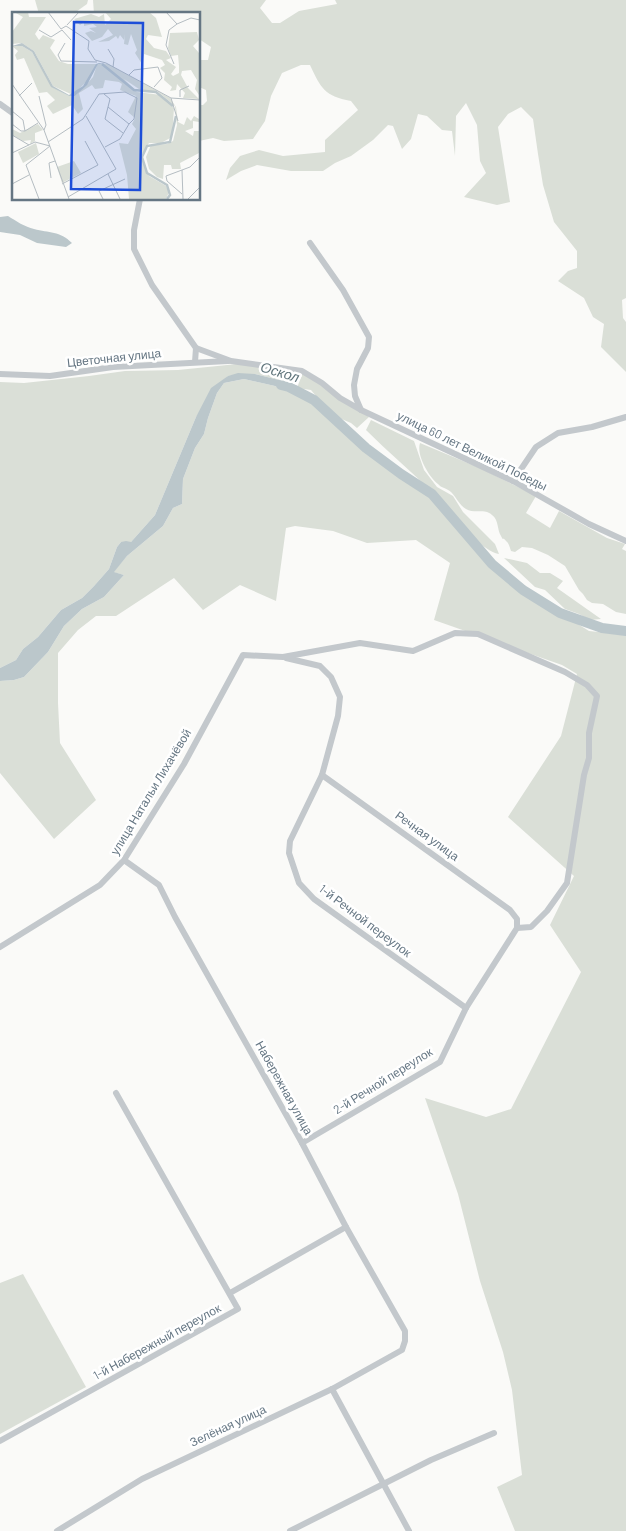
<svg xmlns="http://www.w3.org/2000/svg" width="626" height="1531" viewBox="0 0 626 1531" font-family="Barlow,sans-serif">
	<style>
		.green { fill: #dadfd7 }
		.water { fill: #bbc7cb }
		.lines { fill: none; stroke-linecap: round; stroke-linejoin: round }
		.river { stroke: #bbc7cb; stroke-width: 10 }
		.minor { stroke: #c3c8cc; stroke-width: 6 }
		.labels { text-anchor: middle; stroke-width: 5; stroke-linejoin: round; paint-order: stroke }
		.street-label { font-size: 12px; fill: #657683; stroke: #fff }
		.water-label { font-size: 14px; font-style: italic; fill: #60757c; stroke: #fff }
		.inset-river { fill: none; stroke: #bbc7cb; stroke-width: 2.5 }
		.inset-road { fill: none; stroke: #b5bdc2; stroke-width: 1 }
		.view { fill: #1d4ed8; fill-opacity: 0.15; stroke: #1d4ed8; stroke-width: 2.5 }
		.inset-edge { fill: none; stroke: #657683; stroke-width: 2.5 }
	</style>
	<rect width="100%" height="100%" fill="#fafaf8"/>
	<g class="green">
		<path d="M35,0H88L87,4L73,14H39Z"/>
		<path d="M93,0H266L260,8L272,23H280L299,11L337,4L335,0H626V298L622,300L623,318L626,322V372L601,347L604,324L593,317L584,298L558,281L568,271L577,268V251L554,222L543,185L538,154L533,119L521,107L508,114L498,127L510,202L497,205L464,197L486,173L480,161L477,125L466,103L456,116L455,156L452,131L442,130L427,116L418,114L411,139L402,149L393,126L388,125L373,140L351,156L335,163L323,171H291L257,165L241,171L226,180L230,168L240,156L259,150L283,156L325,152V140L358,110L351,101C324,96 321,88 310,65H301L282,73L271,96L265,121L253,139L224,141L213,138L199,141V105H203L207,101L206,90L199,87V60H208L211,47L199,39V14H94Z"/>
		<path d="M247,363L300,373L295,384L255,374L228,376L196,417L155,515L131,542H121L117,547L109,569L94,586L82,598L61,610L38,637L23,649L16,660L0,668V382L24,383L89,376L125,371L178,370Z"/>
		<path d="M303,372L337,395L351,402L369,417L357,428L351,423L332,415L311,390L297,388Z"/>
		<path d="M244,379L275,386L292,393L314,400L366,448L401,474L432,494L492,564L523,590L589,631L626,635V1531H515L497,1487L522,1475L512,1390L503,1352L480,1281L458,1194L425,1098L486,1117L511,1109L581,972L550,925L574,876L508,817L561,736L577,674L562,665L434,620L450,563L416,540L367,543L333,531L295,526L286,528L276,601L240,585L203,610L174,578L116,616H96L78,630L58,653V703L60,743L96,800L54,839L0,773V681L14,680L24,677L48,652L64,626L82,609L104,597L124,575L113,572L127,556L163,526L173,508L182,504L183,479L195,448L204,434L208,418L217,393L224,383Z"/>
		<path d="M371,420L414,441L424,470L437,487L453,496L463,512L495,544L499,554C478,550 450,510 434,494C412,472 388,452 366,430Z"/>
		<path d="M420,443L482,469L536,496L526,513L550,528L559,511L607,538L625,544L622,549L626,551V614L616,612L603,604L592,603L587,600L583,594L579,590L565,566L548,555L532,548L522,547L515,552L511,551C510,548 509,543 506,541C502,536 504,542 501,536C497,530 499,520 492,515C485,508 474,514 466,509C460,506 456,497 451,492C447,488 441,488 438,484C429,477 416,455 420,443Z"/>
		<path d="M504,558L527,563L540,573H550L563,581L557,588L601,619L590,620L579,614L565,609L545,590L535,587Z"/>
		<path d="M23,1274L86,1387L0,1434V1283Z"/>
	</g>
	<g class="water">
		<path d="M8,216C16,221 25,227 34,229C49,233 60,231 72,243L66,247L37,243L20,235L0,232V217Z"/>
		<path d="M238,373L255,374L295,384L292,393L275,386L244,379L224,383L217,393L208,418L204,434L195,448L183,479L182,504L173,508L163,526L127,556L114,572L124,575L104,597L82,609L64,626L48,652L24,677L14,680L0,681V668L16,660L23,649L38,637L61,610L82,598L94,586L109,569L117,547L121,542L126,541L131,542L155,515L196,417L211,388L228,376Z"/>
	</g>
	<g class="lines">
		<path class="river" d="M281,385L289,387L314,400L366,448L401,474L432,494L492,564L523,590L560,613L602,628L626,631"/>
		<g class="minor">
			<path d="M0,104L14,114"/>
			<path d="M140,199L134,230V249L152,285L196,348L231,361L302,371L322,383L340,398L361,410L513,481L589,524L626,541"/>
			<path d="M310,243L343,290L369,337L368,348L357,369L354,385L355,396L361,410"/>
			<path d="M195,362L196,348"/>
			<path d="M0,374L50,376L113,367L228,361"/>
			<path d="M513,481L536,447L558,433L592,427L626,417"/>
			<path d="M286,658L320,666L331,677L340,697L338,716L322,775L290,841L289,853L299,883L314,899L466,1008"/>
			<path d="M0,947L100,885L124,860L184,764L243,655L283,657L360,643L413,651L455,633L478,634L565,672L587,685L597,696L589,733V758L584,775L567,883L547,911L531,927L517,928"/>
			<path d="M302,1143L440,1062L466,1008L517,928V919L510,910L322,775"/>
			<path d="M230,1293L346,1227"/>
			<path d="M332,1389L409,1531"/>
			<path d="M0,1441L238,1309L116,1093"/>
			<path d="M57,1531L142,1479L332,1389L402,1350L405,1341V1331L346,1227L302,1143L175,917L159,885L124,860"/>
			<path d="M290,1531L431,1460L494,1433"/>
		</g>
	</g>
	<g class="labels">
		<g class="street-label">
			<text transform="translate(114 358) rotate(-6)" y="4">Цветочная улица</text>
			<text transform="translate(472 451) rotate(26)" y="4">улица 60 лет Великой Победы</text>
			<text transform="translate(151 792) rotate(-59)" y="4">улица Натальи Лихачёвой</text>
			<text transform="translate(427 836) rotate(36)" y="4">Речная улица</text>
			<text transform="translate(365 921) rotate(37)" y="4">1-й Речной переулок</text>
			<text transform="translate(383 1081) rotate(-32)" y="4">2-й Речной переулок</text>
			<text transform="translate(284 1088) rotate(61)" y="4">Набережная улица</text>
			<text transform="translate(157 1342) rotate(-29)" y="4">1-й Набережный переулок</text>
			<text transform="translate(228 1426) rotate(-25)" y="4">Зелёная улица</text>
		</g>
		<g class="water-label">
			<text transform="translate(280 372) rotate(17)" y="5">Оскол</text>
		</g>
	</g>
	<g transform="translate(12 12)">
		<rect width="188" height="188" fill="#fafaf8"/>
		<path d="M2,0H20H16L17,5H34L23,22L27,28L31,23L43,28L38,36L47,49L56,52H96L158,86L164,95L166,110L172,113L175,105L179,109L182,104L187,107V110L181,109V116L173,119L181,124L182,119H187V141L168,151L169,157H160L159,153H152L151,167L145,165L137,157L134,145L139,133L155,132L161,129L165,113L163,94L145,79H130L112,67L125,80L149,83L162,96L160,125L149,131H137L129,144L137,164L154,174L157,180L154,187H117L115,163L107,131L116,132L124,117L120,112L123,106L116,100L124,84L108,78L110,72L107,70L93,68L91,76L83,77L80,73L67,81L71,97L66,102L60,93L41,102L35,94L43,88L35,80L27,81L12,46L5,48L3,43L6,39L0,34H10L20,40L40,75L57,84H63L74,73L81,65L85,53L78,66L61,83L41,74L22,39L10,31L0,32V20L11,5ZM93,0H137L144,6L150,25L136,23L134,27L142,36L154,39L159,46L154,48L164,55L159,62L161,64L167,61V54L166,43L159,44L156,36L158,21L185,20L187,28L181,34L187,41V83L183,77L185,68L179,58L170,59L169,63L176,76L187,87L171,86L173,81L165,72L164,78L158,79L160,75L152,68L153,61L148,56L153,53L150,48L132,42L130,52L123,41L125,38L119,22L116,33L112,32L113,22L112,28L108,23L106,27L104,24L97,29L86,30L101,23L96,17L90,25L80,29L73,21L79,19L84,21L77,16L85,15L81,12L72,14V10L68,13L62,7L79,2L87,5L92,2L93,13L99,7ZM26,112L31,118L23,121V129L18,132L19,128L11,129L0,123V117L8,121ZM24,131L27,142L11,151L6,140ZM62,149L69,161L50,171L45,155Z" fill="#dadfd7"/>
		<path d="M10,31L22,39L41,74L57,83L71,74L84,52L87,51L94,52H86L75,73L63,84H57L39,75L20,40L10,34H0Z" fill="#bbc7cb"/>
		<path class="inset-river" d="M90,52L122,78L144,80L161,94M155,187L158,183L155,173L135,161L130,145L135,134L158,130L164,104"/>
		<path class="inset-road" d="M36,0L49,17L54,14M154,0L165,12L157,18L154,33L162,52M165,12L179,6L188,8M55,13L67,0M54,14L77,29L76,37L83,48L94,51L159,86L166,109M27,18L39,25L50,18L59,28M53,31L46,43L49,49L85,50M96,37L102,47L101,55M117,63L122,58L146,55L150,66L142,75M0,72L32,118L57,187M92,82L98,87L93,107L111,121M7,84L20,71M27,84L34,113L32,118M168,85V78L177,74M159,86L188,88M0,99L11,108L13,119M0,112L9,119H13M13,119L26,111M0,123L17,133M36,130L71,107L87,82L113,80L125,86L122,107L117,112M93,135L108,127L117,112L96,95M0,141L23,130L38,134L14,153L27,187M170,158L171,187M96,162L108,187M39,166L37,151L43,149M0,172L17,163M50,172L86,153L73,129M170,182L155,169L154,164L178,155L188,145M56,185L104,157L74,104M91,187L87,179L113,167M176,187L188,175"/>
		<path class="view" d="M62,10L131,11L128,178L59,177Z"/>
		<rect width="188" height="188" class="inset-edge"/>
	</g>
</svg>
